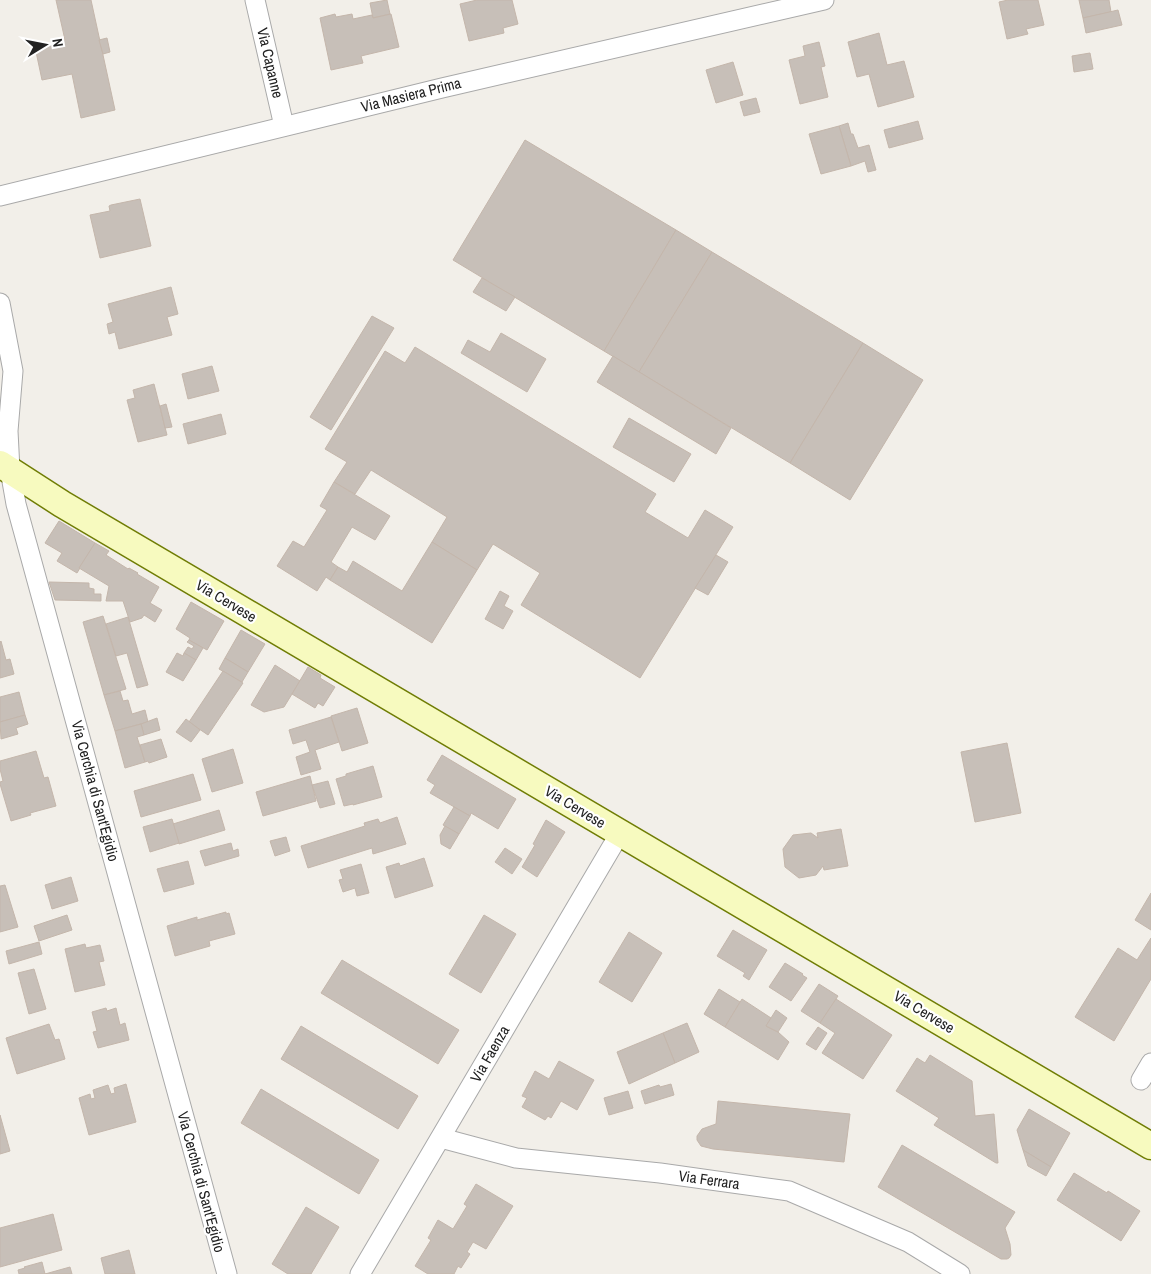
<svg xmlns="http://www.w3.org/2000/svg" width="1151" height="1274" viewBox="0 0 1151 1274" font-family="'Archivo Narrow',sans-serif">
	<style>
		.building { fill: #c7bfb8; stroke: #c4b6ab }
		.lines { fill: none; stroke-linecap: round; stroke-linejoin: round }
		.minor-casing { stroke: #a9a9a9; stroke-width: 21 }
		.secondary-casing { stroke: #707d05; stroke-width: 29 }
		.minor { stroke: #fff; stroke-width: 19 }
		.secondary { stroke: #f7fabf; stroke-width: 26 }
		.labels { text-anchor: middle; stroke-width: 4.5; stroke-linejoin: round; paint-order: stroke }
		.street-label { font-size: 15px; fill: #222; stroke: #fff }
	</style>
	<rect width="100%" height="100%" fill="#f2efe9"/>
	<g class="building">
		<path d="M56,0H91L115,110L81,118L72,74L42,80L35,47L65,40Z"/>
		<path d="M387,0L390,14L373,18L370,3Z"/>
		<path d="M477,0H512L518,24L503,28L504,33L469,41L460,4Z"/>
		<path d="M1008,0H1038L1044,25L1026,29L1028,34L1007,39L999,2Z"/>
		<path d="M1079,0H1109L1111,12L1083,18Z"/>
		<path d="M1118,10L1122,25L1086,33L1083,18Z"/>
		<path d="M335,14L336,17L352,14L353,19L372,15L373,18L391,14L399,47L361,56L363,63L331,70L320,18Z"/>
		<path d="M879,33L887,65L904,61L914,97L878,107L869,74L857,77L848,42Z"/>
		<path d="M107,38L110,52L103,54L99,40Z"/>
		<path d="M819,42L825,66L821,67L828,97L800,104L789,60L805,56L803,46Z"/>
		<path d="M1090,53L1093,69L1074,72L1072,56Z"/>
		<path d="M733,62L743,95L716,103L706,70Z"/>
		<path d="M756,98L760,112L744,116L740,102Z"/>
		<path d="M918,121L923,139L889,148L884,130Z"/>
		<path d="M848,123L851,134H853L858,148L869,145L876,170L868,172L865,161L851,166L839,126Z"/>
		<path d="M839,126L851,166L821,174L809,134Z"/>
		<path d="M525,140L676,230L604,351L453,260Z"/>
		<path d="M140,199L151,246L100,258L90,215L110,211L109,206L111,205Z"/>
		<path d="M676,230L712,252L639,372L604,351Z"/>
		<path d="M712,252L863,343L790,463L639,372Z"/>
		<path d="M482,278L515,297L506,311L473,292Z"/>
		<path d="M171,287L178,314L167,317L172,335L119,349L115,332L109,334L107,324L113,322L108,304Z"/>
		<path d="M372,316L394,328L331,430L310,417Z"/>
		<path d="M501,333L546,359L527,392L461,353L468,340L490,352Z"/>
		<path d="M863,343L923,380L850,500L790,463Z"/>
		<path d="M415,347L656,494L645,512L688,538L705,510L733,527L640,678L521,605L540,573L493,544L477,570L432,542L447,517L371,470L355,494L334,482L347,462L325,449L385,351L405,363Z"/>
		<path d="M613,356L731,428L716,454L597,382Z"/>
		<path d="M212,366L219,391L188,399L182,374Z"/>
		<path d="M154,384L167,435L138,442L127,400L135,398L133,390Z"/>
		<path d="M166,404L172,427L165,428L160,406Z"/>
		<path d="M221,414L226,434L188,444L183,424Z"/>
		<path d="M629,418L691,454L674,482L613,447Z"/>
		<path d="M334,482L390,516L375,540L352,527L331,562L338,567L330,580L326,577L317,591L277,566L293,541L304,547L327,510L320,506Z"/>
		<path d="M59,521L95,543L77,573L57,561L62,553L45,543Z"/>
		<path d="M432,542L477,570L432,643L330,580L338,567L347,572L353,561L402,591Z"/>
		<path d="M95,543L109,551L106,555L128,569L129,568L138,573L137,574L159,587L150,603L162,610L155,622L144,615L142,618L130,622L123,601H106L109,586L79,568Z"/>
		<path d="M716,555L728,562L708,595L695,588Z"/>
		<path d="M49,582L89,583V588L94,589V594H101V601L55,600Z"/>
		<path d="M500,591L509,596L504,606L513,611L503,629L485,619Z"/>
		<path d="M191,602L224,621L207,650L189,640L190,638L176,629Z"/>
		<path d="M103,616L126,689L104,695L83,622Z"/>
		<path d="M128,617L148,685L137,688L127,653L116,656L106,624Z"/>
		<path d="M241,630L265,644L248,672L225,658Z"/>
		<path d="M189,640L203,648L196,660L184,653L188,647L192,649L194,646L187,642Z"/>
		<path d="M1,641L6,660L10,659L14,674L0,678V642Z"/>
		<path d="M177,653L183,656L184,653L196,660L183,681L166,672Z"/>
		<path d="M225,658L248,672L242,682L219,669Z"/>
		<path d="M275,665L300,681L284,707L264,712L251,705Z"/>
		<path d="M308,667L321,675L320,678L335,687L323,706L318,703L315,708L292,694Z"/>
		<path d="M223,671L243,683L208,735L189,722Z"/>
		<path d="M120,691L123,701L128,700L132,714L145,710L148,722L115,731L104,695Z"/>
		<path d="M19,692L25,715L0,722V697Z"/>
		<path d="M357,708L368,743L342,751L331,716Z"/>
		<path d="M25,715L28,724L16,728L18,734L1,739L0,722Z"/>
		<path d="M331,717L339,742L315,750L321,769L301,775L296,757L310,752L306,740L293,744L289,730Z"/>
		<path d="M157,718L160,730L144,735L141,724Z"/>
		<path d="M186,719L200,730L191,742L176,732Z"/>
		<path d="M141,724L144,735L137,737L145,762L125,768L115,731Z"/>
		<path d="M161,739L167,757L149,763L148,761L145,762L140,745Z"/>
		<path d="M1007,743L1021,813L975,822L961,752Z"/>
		<path d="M233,749L243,783L212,792L202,759Z"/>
		<path d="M36,751L44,778L48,777L56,806L30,813L31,815L11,821L0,784V782L3,781L0,769V761Z"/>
		<path d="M442,755L516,799L498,829L471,813L470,816L430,793L435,785L427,780Z"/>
		<path d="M373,766L382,797L353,805V804L344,806L336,779L346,776V774Z"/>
		<path d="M193,774L201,800L141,817L134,791Z"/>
		<path d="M310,776L316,801L263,816L256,792Z"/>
		<path d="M328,781L335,804L320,808L312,785Z"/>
		<path d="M454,807L470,816L459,834L443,825Z"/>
		<path d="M219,810L225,830L179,844L173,824Z"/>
		<path d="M397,817L406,844L373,854L372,848L308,868L301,846L365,826L364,823L378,819L380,823Z"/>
		<path d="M172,819L179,843L150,852L143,827Z"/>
		<path d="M546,820L565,832L537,877L522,867L535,845L533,844Z"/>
		<path d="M445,826L459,834L450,849L441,844L440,835Z"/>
		<path d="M841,829L848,866L824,870L823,866L816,875L799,878L785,867L783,849L793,835L811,833L818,838L817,833Z"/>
		<path d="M286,837L290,851L275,856L270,841Z"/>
		<path d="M231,843L233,851L238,849L239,856L205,866L200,851Z"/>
		<path d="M505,848L522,859L512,874L495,862Z"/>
		<path d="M424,858L433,886L395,898L386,867L399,863L400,866Z"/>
		<path d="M188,861L194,884L164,892L157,869Z"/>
		<path d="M361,864L369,893L357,896L355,888L343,892L339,880L343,879L340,870Z"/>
		<path d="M71,877L78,901L52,909L45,885Z"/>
		<path d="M5,885L18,927L0,932V886Z"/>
		<path d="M1151,893V930L1135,920Z"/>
		<path d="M226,912V914L229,913L235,934L209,941L210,946L175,956L167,926L197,917V920Z"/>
		<path d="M67,915L72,930L39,941L34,926Z"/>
		<path d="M484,915L516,934L481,993L449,974Z"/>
		<path d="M733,930L767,950L749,980L743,976L745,973L717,956Z"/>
		<path d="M629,932L662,953L632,1002L599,982Z"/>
		<path d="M1151,938V979L1114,1041L1075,1017L1118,948L1137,960Z"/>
		<path d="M39,942L42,954L9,964L6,951Z"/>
		<path d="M85,944L86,948L100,945L104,961L99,962L105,985L75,992L65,949Z"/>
		<path d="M342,960L459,1030L438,1064L321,993Z"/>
		<path d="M785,963L803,974L802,975L807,978L791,1001L769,987Z"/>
		<path d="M34,969L46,1009L29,1014L18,973Z"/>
		<path d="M819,984L838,996L820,1023L801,1011Z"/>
		<path d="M719,989L740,1002L725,1027L704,1014Z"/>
		<path d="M742,999L771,1018L766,1026L778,1032L789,1042L778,1060L725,1027Z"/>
		<path d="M836,999L892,1035L863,1079L822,1053L835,1033L820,1023Z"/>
		<path d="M106,1008L107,1011L116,1008L120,1025L125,1023L129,1040L98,1048L93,1032L97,1031L92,1012Z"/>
		<path d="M776,1010L787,1018L778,1032L766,1026Z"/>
		<path d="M687,1023L699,1052L675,1063L663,1033Z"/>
		<path d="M49,1024L55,1040L59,1039L65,1059L17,1074L6,1038Z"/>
		<path d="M301,1026L418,1096L398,1129L281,1059Z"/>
		<path d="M818,1027L827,1033L816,1050L806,1044Z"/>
		<path d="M663,1033L675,1063L629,1084L617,1052Z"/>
		<path d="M930,1055L972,1081L975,1116L994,1114L998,1163H996L934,1125L939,1118L896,1091L917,1058L925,1063Z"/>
		<path d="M559,1061L594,1080L577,1110L561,1101L551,1118L548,1116L545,1120L522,1107L527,1098L522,1096L535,1071L549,1079Z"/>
		<path d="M126,1084L136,1122L89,1135L79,1098L90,1094L91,1099L95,1098L93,1090L108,1085L111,1094L115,1093L114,1088Z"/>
		<path d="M671,1084L674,1095L645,1104L641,1091L659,1085L660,1087Z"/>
		<path d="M261,1089L379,1160L359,1194L241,1123Z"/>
		<path d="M628,1091L633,1108L609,1115L604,1098Z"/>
		<path d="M718,1101L850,1114L844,1162L713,1149L701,1146L697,1140V1136L702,1129L716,1124Z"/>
		<path d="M1029,1109L1070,1133L1051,1167L1023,1150L1017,1130Z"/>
		<path d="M0,1115L10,1151L0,1154Z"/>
		<path d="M902,1145L1015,1212L1005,1228L1010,1244L1011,1255L1009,1258L1007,1259H1001L878,1187Z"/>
		<path d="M1023,1150L1051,1167L1046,1176L1028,1166Z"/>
		<path d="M1074,1173L1107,1193L1108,1191L1140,1211L1121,1241L1057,1200Z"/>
		<path d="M476,1184L513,1206L486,1249L473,1242L467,1252L470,1254L461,1268L458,1266L454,1274H428L415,1266L431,1240L428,1238L438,1220L453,1229L467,1206L464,1204Z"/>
		<path d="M306,1207L339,1227L311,1274H288L272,1264Z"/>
		<path d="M53,1214L62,1250L0,1267V1228Z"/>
		<path d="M129,1250L135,1274H105L101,1258Z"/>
		<path d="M42,1262L45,1274L70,1267L72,1274H19L18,1270L25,1268L24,1267Z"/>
	</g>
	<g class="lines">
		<defs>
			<g id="minor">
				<path d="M255,0L284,126"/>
				<path d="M0,196L442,88L824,0"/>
				<path d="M0,303L13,371L8,431L10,470L16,504L227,1274"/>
				<path d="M1141,1080L1151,1063"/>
				<path d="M441,1138L516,1158L660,1173L789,1191L908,1242L960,1274"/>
				<path d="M360,1274L620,833"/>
			</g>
			<path id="secondary" d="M0,464L62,504L1151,1146"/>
		</defs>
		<use href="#minor" class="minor-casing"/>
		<use href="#secondary" class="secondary-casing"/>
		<use href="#minor" class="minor"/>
		<use href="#secondary" class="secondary"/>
	</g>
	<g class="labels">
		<g class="street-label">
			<text transform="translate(270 63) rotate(77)" y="5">Via Capanne</text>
			<text transform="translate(411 95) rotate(-14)" y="5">Via Masiera Prima</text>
			<text transform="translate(226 601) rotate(31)" y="5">Via Cervese</text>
			<text transform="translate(95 791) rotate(75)" y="5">Via Cerchia di Sant'Egidio</text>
			<text transform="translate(575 807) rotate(31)" y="5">Via Cervese</text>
			<text transform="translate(924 1012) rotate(31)" y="5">Via Cervese</text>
			<text transform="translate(490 1054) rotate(-60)" y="5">Via Faenza</text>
			<text transform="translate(709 1180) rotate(8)" y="5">Via Ferrara</text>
			<text transform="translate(201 1182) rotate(75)" y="5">Via Cerchia di Sant'Egidio</text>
		</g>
	</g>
	<g transform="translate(45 45) rotate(80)" stroke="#ffffff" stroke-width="4" paint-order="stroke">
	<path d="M0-4L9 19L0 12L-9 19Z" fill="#222222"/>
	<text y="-8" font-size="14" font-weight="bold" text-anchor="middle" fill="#222222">N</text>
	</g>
</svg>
